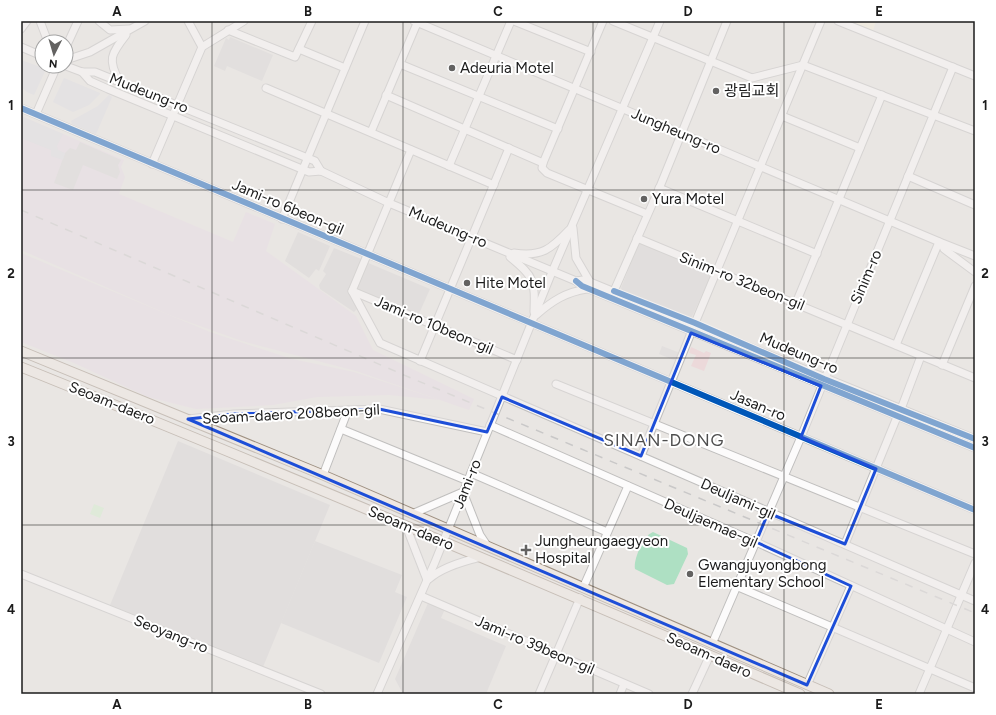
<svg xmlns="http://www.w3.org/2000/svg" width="996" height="715" viewBox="0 0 996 715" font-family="Figtree,'Noto Sans KR',sans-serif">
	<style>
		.residential { fill: #d8d6d5 }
		.commercial { fill: #ecd9da }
		.education { fill: #f5f0dc }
		.religious { fill: #d7d6d5 }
		.railway { fill: #e7dbe4 }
		.park { fill: #d2f0cd }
		.pitch { fill: #aee0c3 }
		.parking { fill: #d9d8d7 }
		.plaza { fill: #dddde2 }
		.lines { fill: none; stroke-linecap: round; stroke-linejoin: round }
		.minor-casing { stroke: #c0bfbe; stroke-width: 9 }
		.major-casing { stroke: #9e9081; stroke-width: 11 }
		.minor { stroke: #fcfbfb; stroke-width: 7 }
		.major { stroke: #efe8e2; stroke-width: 9 }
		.rail { stroke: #c9c8c8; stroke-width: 1.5; stroke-dasharray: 8 8; stroke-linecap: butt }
		.cycleway-casing { stroke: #fff; stroke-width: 8 }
		.cycleway { stroke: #0057b8; stroke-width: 6 }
		.marked { fill: none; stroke: #1d4ed8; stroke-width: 3; stroke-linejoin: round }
		.grid { fill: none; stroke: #1b1b1b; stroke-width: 1; stroke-opacity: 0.55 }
		.poi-dot { fill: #636261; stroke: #fff; stroke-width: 1.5 }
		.labels { text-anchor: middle; stroke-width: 4; stroke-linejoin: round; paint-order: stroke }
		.poi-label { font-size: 15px; fill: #1b1b1b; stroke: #fff; text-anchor: start }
		.street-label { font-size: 15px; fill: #1b1b1b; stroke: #fff }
		.quarter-label { font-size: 17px; letter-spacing: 1px; fill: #4e4e4e; stroke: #fff }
		.neatline { fill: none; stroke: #1b1b1b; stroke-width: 1.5 }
		.grid-label { font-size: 13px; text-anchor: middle; font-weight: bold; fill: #1b1b1b }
	</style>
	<rect width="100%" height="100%" fill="#e9e6e3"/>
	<g class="residential">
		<path d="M298,232L330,246L319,271L316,269L309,278L285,261Z"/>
		<path d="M642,242L710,270L712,273L691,319L622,291L621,288L639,243Z"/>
		<path d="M334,248L364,260L349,293L357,309L354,312L320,289L319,285L326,274L323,271Z"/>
		<path d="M366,262L430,289L418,316L354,289Z"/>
		<path d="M178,441L330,505L263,667L110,605Z"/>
		<path d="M428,603L445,609L441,618L506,646L486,694H403L395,679Z"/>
	</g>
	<path class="commercial" d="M691,347L704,353L706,351L711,353L704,371L691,366L696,355L689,353Z"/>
	<path class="education" d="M846,21H876L873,31Z"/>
	<path class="religious" d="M315,541L402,575L395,592L407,597L379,663L281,623Z"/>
	<g class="railway">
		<path d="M21,116L124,160L121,167L125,177L119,194L233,242L246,212L275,224L266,251L356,316L373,350L474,399L469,410L356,371L242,341L172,316L21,250Z"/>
		<path d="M21,253L210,332L292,359L354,372L440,400L389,395L317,397L273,405L196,409L148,397L74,363L21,342Z"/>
	</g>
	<path class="park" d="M94,504L104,508L100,518L90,514Z"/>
	<path class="pitch" d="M653,532L687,548L688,554L674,584L667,585L635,569C633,560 643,536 653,532Z"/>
	<g class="parking">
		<path d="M230,37L273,55L262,81L227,66L225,71L214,66L226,38L229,40Z"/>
		<path d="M80,142L121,160L118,165L120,172L117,179L83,165L73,190L54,183L65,153L70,148L76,150Z"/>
		<path d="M662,346L680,353L676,361L659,354Z"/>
	</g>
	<g class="plaza">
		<path d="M21,60L46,69L34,95L27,92L21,87Z"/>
		<path d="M64,78L100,93V94L89,105L73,112L53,102Z"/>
		<path d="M109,95L112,97L96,134L72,124L71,121L98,106Z"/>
		<path d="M21,116L63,134L57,146L58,150L65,153L63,160L51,156V150L21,138Z"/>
	</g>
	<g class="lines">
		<defs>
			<g id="minor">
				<path d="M40,21L48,42"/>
				<path d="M99,21L110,30L129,29"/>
				<path d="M188,21L202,47"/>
				<path d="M414,21L942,243L975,256"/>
				<path d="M514,21L591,52"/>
				<path d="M613,21L752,78L803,65L975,131"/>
				<path d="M838,21L975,76"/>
				<path d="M21,29L27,21"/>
				<path d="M228,30L295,57L312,21"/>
				<path d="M21,47L42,56"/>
				<path d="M66,47L78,21"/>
				<path d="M299,49L345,68"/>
				<path d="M66,60L90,52L145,21"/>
				<path d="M400,64L558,129"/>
				<path d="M66,66L82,72H95L315,161L321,171"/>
				<path d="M82,72L90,81L108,89L309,172L321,171L389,203L576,281L582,286L975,448"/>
				<path d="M120,82C107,60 111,54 126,35"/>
				<path d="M266,88L494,185"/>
				<path d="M386,95L543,163L542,168L547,173L647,214"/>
				<path d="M21,108L975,510"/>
				<path d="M36,114L57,66"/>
				<path d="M782,116L860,148"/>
				<path d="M371,132L418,21"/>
				<path d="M411,150L352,291L380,343L975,601"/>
				<path d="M543,163L603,21"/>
				<path d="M152,164L202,47L244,21"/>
				<path d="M449,166L511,21"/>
				<path d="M908,176L975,205"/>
				<path d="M659,188L817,254"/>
				<path d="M282,219L365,21"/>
				<path d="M573,228L576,258L590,282"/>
				<path d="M637,238L975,378"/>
				<path d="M942,244L944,249L975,272"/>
				<path d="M514,253C542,257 551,249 569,230"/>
				<path d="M510,257C535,277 535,281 534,312"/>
				<path d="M576,281L583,280L590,282L975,439"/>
				<path d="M352,291L517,360"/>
				<path d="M614,291L659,189L727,21"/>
				<path d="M796,303L882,95"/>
				<path d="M536,315C552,301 566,292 587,289"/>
				<path d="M695,323L821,21"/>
				<path d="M896,345L939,242"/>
				<path d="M420,361L509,148"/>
				<path d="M942,365L975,286"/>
				<path d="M556,384L975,554"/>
				<path d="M901,409L921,356"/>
				<path d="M188,419L234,414L379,409L487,432"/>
				<path d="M490,425L756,542L975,642"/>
				<path d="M341,429L468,481"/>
				<path d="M641,456L691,333"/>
				<path d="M471,473L607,532"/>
				<path d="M323,475L348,410"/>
				<path d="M463,492L480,535L488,547"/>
				<path d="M412,514L463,492"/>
				<path d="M406,526L427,580"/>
				<path d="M845,544L897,417"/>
				<path d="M21,574L321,694"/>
				<path d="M429,579C442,567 464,561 481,557"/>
				<path d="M736,586L975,688"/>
				<path d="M583,588L628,486"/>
				<path d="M421,596L649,694"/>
				<path d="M712,644L801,437L953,67"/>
				<path d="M807,685L851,586"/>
				<path d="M377,694L435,562L552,272L660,21"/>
				<path d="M539,694L580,598"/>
				<path d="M620,694L624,684"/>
				<path d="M692,694L710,655"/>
				<path d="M919,694L975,563"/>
			</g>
			<g id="major">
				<path d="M21,351L323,475L829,694"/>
				<path d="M21,367C282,472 541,582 800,694"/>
			</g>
		</defs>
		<use href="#minor" class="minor-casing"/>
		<use href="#major" class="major-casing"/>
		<use href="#minor" class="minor"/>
		<use href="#major" class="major"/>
		<path class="rail" d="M21,210L411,378L975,613"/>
		<defs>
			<g id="cycleway">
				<path d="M21,108L975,510"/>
				<path d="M576,281L582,286L975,448"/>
				<path d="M614,291L695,323L824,379L975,439"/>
			</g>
		</defs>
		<use href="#cycleway" class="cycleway-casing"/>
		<use href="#cycleway" class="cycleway"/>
	</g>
	<path d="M0 0H996V715H0ZM691,333L821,386L801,437L876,469L845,544L768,513L756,542L851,586L807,685L188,419L234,414L379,409L487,432L502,397L641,456Z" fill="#e9e6e3" fill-opacity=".55" fill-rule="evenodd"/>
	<path class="marked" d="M691,333L821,386L801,437L876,469L845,544L768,513L756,542L851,586L807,685L188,419L234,414L379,409L487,432L502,397L641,456Z"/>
	<path class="grid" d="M212,21V694M403,21V694M593,21V694M784,21V694M21,190H975M21,358H975M21,525H975"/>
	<g class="poi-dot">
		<circle cx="452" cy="68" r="4"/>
		<circle cx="716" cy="91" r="4"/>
		<circle cx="644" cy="199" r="4"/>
		<circle cx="467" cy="283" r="4"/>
		<path d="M524 544h4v4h4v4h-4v4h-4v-4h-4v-4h4z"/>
		<circle cx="690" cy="574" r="4"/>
	</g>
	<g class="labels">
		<g class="poi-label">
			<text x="460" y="73">Adeuria Motel</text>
			<text x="724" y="96">광림교회</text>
			<text x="652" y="204">Yura Motel</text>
			<text x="475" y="288">Hite Motel</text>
			<text x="535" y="546">Jungheungaegyeon<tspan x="535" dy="17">Hospital</tspan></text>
			<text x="698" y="570">Gwangjuyongbong<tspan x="698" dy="17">Elementary School</tspan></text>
		</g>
		<g class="street-label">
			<text transform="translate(149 93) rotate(22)" y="5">Mudeung-ro</text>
			<text transform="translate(676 131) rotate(23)" y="5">Jungheung-ro</text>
			<text transform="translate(288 207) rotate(23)" y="5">Jami-ro 6beon-gil</text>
			<text transform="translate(448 227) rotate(23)" y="5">Mudeung-ro</text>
			<text transform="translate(866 277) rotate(-67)" y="5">Sinim-ro</text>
			<text transform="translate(742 281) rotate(22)" y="5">Sinim-ro 32beon-gil</text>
			<text transform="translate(434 325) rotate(23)" y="5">Jami-ro 10beon-gil</text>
			<text transform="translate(799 353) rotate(23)" y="5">Mudeung-ro</text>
			<text transform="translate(112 403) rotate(22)" y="5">Seoam-daero</text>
			<text transform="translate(758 405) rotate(23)" y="5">Jasan-ro</text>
			<text transform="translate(291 414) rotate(-3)" y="5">Seoam-daero 208beon-gil</text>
			<text transform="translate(467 484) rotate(-68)" y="5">Jami-ro</text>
			<text transform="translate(738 499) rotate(24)" y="5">Deuljami-gil</text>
			<text transform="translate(711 523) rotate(24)" y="5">Deuljaemae-gil</text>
			<text transform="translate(411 528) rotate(23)" y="5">Seoam-daero</text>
			<text transform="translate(171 634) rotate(22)" y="5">Seoyang-ro</text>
			<text transform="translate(535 645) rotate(23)" y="5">Jami-ro 39beon-gil</text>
			<text transform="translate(709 655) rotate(24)" y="5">Seoam-daero</text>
		</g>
		<g class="quarter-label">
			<text x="664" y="446">SINAN-DONG</text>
		</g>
	</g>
	<rect width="996" height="715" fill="none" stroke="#ffffff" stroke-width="44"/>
	<g transform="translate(54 54) rotate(185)"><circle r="19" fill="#ffffff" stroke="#a4a4a4"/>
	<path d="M0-3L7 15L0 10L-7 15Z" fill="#636261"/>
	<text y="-6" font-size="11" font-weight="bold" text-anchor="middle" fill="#1b1b1b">N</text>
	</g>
	<rect x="22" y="22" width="952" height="671" class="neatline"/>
	<g class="grid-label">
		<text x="117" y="16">A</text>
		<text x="308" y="16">B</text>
		<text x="498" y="16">C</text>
		<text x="688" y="16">D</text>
		<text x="879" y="16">E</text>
		<text x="11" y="110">1</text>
		<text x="985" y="110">1</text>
		<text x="11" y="278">2</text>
		<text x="985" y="278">2</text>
		<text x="11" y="446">3</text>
		<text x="985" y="446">3</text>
		<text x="11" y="614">4</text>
		<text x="985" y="614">4</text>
		<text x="117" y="709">A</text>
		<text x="308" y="709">B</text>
		<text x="498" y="709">C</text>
		<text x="688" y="709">D</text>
		<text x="879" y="709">E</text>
	</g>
</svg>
